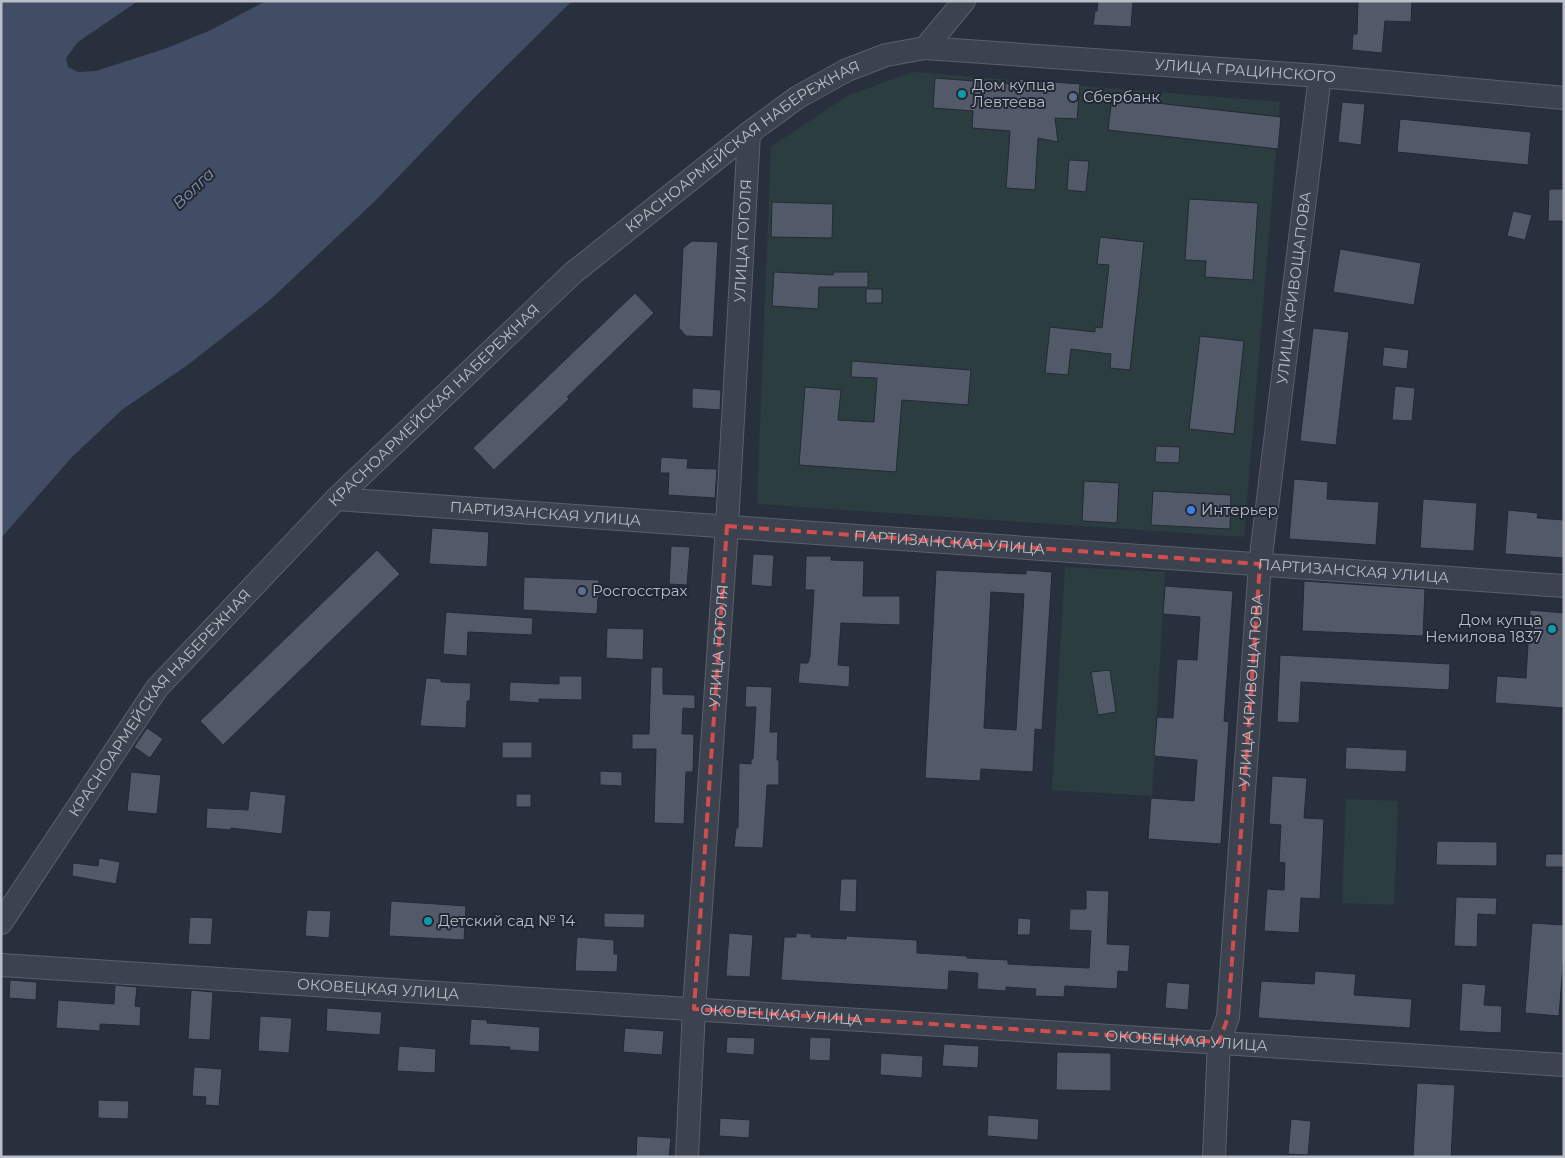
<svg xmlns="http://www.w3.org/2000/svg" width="1565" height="1158" viewBox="0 0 1565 1158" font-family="Montserrat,sans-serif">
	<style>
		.green { fill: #2c3d3f }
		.water { fill: #414d64 }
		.building { fill: #525968; stroke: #232935; fill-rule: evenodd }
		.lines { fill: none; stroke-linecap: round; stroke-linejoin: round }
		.minor-casing { stroke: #5a606b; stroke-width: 24 }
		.minor { stroke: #3c424e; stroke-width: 22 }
		.marked { fill: none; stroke: #cf4e50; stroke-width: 4; stroke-dasharray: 10 6; stroke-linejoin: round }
		.culture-dot { fill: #0f9aa8; stroke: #212733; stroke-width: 2 }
		.service-dot { fill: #5c6f8a; stroke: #212733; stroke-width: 2 }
		.shop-dot { fill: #3f7fe0; stroke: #212733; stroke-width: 2 }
		.labels { text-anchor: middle; stroke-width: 4; stroke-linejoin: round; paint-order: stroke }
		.street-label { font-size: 15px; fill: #b9bec8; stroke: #212733 }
		.poi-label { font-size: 15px; fill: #b9bec8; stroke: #212733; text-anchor: start }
		.water-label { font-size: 16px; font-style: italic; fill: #8492ab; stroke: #212733 }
	</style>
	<rect width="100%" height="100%" fill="#29303d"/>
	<g class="green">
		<path d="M913,72L1280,102L1244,537L757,504L771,147L849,95Z"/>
		<path d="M1065,567L1165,572L1152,796L1052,790Z"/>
		<path d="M1346,799L1398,801L1394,905L1342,903Z"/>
	</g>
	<path class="water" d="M1,1H138L78,42L66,58L68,67L78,72L96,71L167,48L211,30L266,1H572L473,99L376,200L269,301L189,364L123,409L72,457L1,538Z"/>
	<g class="building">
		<path d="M1098,1H1133L1131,27L1093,25L1095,11H1097Z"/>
		<path d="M1358,1H1412L1411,22L1385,21L1382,53L1352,50L1353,34H1357Z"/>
		<path d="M935,78L1014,84V79L1080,84L1077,119L1055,118L1058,142L1038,138L1035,190L1006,188L1010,131L972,128L973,111L933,108Z"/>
		<path d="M1112,98L1281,117L1278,149L1108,130Z"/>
		<path d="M1342,102L1365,104L1361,145L1338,142Z"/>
		<path d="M1400,119L1531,132L1528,165L1397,152Z"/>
		<path d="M1069,160L1089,161L1086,192L1067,190Z"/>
		<path d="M1549,189H1564V221H1548Z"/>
		<path d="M1189,199L1258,203L1253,280L1205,277L1206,261L1185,260Z"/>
		<path d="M772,202L833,204L832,238L771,237Z"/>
		<path d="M1513,211L1532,215L1525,240L1507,236Z"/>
		<path d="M1100,237L1144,242L1130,370L1110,368L1111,354L1071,349L1068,375L1045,373L1050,327L1095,332V327L1102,328L1109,265L1097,264Z"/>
		<path d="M692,241L718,242L713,337L686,336L679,328L683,248Z"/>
		<path d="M1340,249L1421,263L1414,305L1333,292Z"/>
		<path d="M774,272L833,275L834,272H868V287H819L818,309L772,306Z"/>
		<rect x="866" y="289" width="16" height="14"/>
		<path d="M635,293L654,313L567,397L569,399L494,470L473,448Z"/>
		<path d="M1313,328L1349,332L1336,445L1300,441Z"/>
		<path d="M1200,336L1244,341L1234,434L1189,429Z"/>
		<path d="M1384,347L1409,350L1407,369L1382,366Z"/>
		<path d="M852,361L971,370L968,405L902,400L896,472L799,465L805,387L841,390L838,420L874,422L877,378L851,377Z"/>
		<path d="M1395,386L1415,388L1412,421L1392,420Z"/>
		<path d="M692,388L721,390L720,410L692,408Z"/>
		<path d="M1156,446L1180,447L1179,463L1155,462Z"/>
		<path d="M661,457L688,459L687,468L717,469L715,498L668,495L669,473H660Z"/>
		<path d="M1294,479L1328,482L1327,499L1379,502L1376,545L1289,539Z"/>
		<path d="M1084,481L1119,483L1117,523L1082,521Z"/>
		<path d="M1153,491L1231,495L1230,529L1151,525Z"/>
		<path d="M1423,499L1477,503L1474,551L1420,548Z"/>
		<path d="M1508,510L1538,513L1537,518L1564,520V558L1505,554Z"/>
		<path d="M432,528L489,532L487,567L429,564Z"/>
		<path d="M671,546L690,547L687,585L669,584Z"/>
		<path d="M377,550L400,574L223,745L200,721Z"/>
		<path d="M753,554L774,555L772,587L751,585Z"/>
		<path d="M806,556H831V560L864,561L863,596H900V625L841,623L838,665L850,666L849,687L798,683L800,663H808L810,656L814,590H805Z"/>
		<path d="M936,570L1026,574V570L1052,572L1042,730L1035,729L1033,772L981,769L980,781L925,778ZM991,592L1024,594L1016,730L984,728Z"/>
		<path d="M524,577L599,580L597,614L523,610Z"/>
		<path d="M1304,581L1425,589L1423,636L1302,631Z"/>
		<path d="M1165,586L1233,591L1224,721L1229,722L1221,844L1148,839L1151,798L1194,801L1197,760L1154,756L1157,717L1173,718L1177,659L1197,660L1200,617L1163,614Z"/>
		<path d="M1530,610L1564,613V708L1495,703L1497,676L1526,678Z"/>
		<path d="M446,612L533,618L532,635L468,632L467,656L443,654Z"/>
		<path d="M607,628L644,629L643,660L606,658Z"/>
		<path d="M1280,655L1450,664L1449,690L1301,682L1299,723L1277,722Z"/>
		<path d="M651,667H663V694L695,695V709L683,708L682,734H694L693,772H686L684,824L654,823L656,749H632V734H649Z"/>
		<path d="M1110,670L1116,712L1098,715L1091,672Z"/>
		<path d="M559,676H582V700L539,699V703L509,701L510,682L559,684Z"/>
		<path d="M426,678L441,679V682L471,683L470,701H467L466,728L420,726Z"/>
		<path d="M746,686L772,687L770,732H778L777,760H779V785H767L763,848L734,847L736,828H738L739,763L751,764V759H753L756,707H745Z"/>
		<path d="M147,728L163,739L150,758L134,747Z"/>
		<rect x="502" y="742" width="30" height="16"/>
		<path d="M1346,747L1407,750L1406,772L1345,769Z"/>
		<path d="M600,771L622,772V786L600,785Z"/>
		<path d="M131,772L161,775L157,814L127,811Z"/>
		<path d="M1272,776L1307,778L1304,818L1324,819L1320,899L1301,898L1299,933L1264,931L1267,889L1284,890L1285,863L1279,862L1281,825L1269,824Z"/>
		<path d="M250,791L286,795L282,834L231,828V830L206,828L207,808L248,810Z"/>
		<rect x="516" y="794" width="15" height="13"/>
		<path d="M1437,841L1497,842V866L1436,865Z"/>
		<path d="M1546,854H1564V867H1545Z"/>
		<path d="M99,858L120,862L116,884L72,876L73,863L98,866Z"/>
		<path d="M841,879H857L856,912L839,911Z"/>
		<path d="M1086,890L1109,891L1107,944L1130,945L1128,972L1118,971L1117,989L1065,986L1064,997L1035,996L1036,989L1006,987V991L977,989L978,973L949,971L948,990L781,980L784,937H796V933L811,934V937L846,939V936L917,940V953L967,956V958L1008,960V964L1089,968L1091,931L1069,930L1070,909H1086Z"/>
		<path d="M1456,897L1497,898L1496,915L1478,914L1477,947L1454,946Z"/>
		<path d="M391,901L466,906L464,940L389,936Z"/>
		<path d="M307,910L331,911L329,938L305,936Z"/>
		<path d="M604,913L645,914L644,928L604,927Z"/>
		<path d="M190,917L213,918L211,945L188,944Z"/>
		<path d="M1018,918L1031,919L1030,935H1017Z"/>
		<path d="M1532,923L1564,925V952L1559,1016L1525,1013Z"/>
		<path d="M729,933L753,935L750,977L726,976Z"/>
		<path d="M577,937L614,940V954H618L617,972L575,971Z"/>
		<path d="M1315,971L1356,974L1354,995L1412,999L1410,1028L1258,1018L1261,981L1314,984Z"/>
		<path d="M10,980L37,982L36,1000L9,998Z"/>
		<path d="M1167,982L1190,984L1188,1010L1165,1008Z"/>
		<path d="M1462,983L1486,985L1484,1005L1502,1006L1501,1033L1459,1031Z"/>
		<path d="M115,985L137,987L135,1006L141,1007L140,1026L100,1024V1031L56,1028L58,1000L114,1004Z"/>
		<path d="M191,990L213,992L210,1040L188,1039Z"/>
		<path d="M327,1008L382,1012L380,1035L326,1031Z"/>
		<path d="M260,1016L292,1018L289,1053L258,1051Z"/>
		<path d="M471,1019L487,1020V1023L540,1027L539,1052L509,1050L510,1047L469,1045Z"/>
		<path d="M625,1028L664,1031L662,1055L623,1052Z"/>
		<path d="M727,1037L755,1038L754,1055L726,1053Z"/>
		<path d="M810,1037L831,1038L830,1061L809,1060Z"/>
		<path d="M944,1044L979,1046L978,1068L942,1066Z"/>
		<path d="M399,1046L436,1049L435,1073L397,1071Z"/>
		<path d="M1057,1052L1111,1053V1091L1056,1090Z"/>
		<path d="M881,1053L923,1056L922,1078L880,1075Z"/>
		<path d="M194,1067L222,1069L219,1106L205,1105L206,1097L192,1096Z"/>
		<path d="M1417,1083L1455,1085L1451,1157H1413Z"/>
		<path d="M98,1100L129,1101L128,1119L98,1118Z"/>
		<path d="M988,1115L1039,1119L1038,1140L987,1136Z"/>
		<path d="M720,1118L750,1120L749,1138L719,1136Z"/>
		<path d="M1291,1119L1311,1121L1308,1155L1288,1154Z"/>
		<path d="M637,1136L671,1138L669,1157H636Z"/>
	</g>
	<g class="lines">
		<defs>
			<g id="minor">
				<path d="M925,48L964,1"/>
				<path id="s1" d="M336,499L1564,586"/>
				<path id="s2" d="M1,923L157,688L336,499L573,273L749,133L798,97L847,70L886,55L925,48L1320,76L1564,98"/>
				<path id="s3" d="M1,965L1564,1065"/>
				<path id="s4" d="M687,1157L694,1009L727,526L749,133"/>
				<path id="s5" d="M1214,1157L1219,1042L1228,1017L1260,564L1320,76"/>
			</g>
		</defs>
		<use href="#minor" class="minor-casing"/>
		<use href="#minor" class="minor"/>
	</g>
	<path class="marked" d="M727,526L1260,564L1228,1017L1219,1042L694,1009Z"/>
	<g class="culture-dot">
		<circle cx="962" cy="94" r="5"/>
		<circle cx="1552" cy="629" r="5"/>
		<circle cx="428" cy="921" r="5"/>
	</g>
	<g class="service-dot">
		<circle cx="1073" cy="97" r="5"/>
		<circle cx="582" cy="591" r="5"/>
	</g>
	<circle class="shop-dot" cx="1191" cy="510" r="5"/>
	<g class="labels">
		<g class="street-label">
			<text dy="5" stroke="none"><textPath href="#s2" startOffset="1614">УЛИЦА ГРАЦИНСКОГО</textPath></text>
			<text dy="5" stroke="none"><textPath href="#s2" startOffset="1082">КРАСНОАРМЕЙСКАЯ НАБЕРЕЖНАЯ</textPath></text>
			<text dy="5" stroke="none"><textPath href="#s4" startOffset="918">УЛИЦА ГОГОЛЯ</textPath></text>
			<text dy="5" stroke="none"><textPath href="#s5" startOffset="874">УЛИЦА КРИВОЩАПОВА</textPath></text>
			<text dy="5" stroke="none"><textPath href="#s2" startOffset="678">КРАСНОАРМЕЙСКАЯ НАБЕРЕЖНАЯ</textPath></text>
			<text dy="5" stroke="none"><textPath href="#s1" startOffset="210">ПАРТИЗАНСКАЯ УЛИЦА</textPath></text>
			<text dy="5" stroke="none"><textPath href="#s1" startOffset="615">ПАРТИЗАНСКАЯ УЛИЦА</textPath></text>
			<text dy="5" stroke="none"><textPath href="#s1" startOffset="1020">ПАРТИЗАНСКАЯ УЛИЦА</textPath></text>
			<text dy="5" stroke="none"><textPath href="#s4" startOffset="512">УЛИЦА ГОГОЛЯ</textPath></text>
			<text dy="5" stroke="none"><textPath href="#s5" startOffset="469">УЛИЦА КРИВОЩАПОВА</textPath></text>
			<text dy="5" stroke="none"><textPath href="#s2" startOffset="272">КРАСНОАРМЕЙСКАЯ НАБЕРЕЖНАЯ</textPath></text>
			<text dy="5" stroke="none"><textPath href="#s3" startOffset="378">ОКОВЕЦКАЯ УЛИЦА</textPath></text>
			<text dy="5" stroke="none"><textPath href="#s3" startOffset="782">ОКОВЕЦКАЯ УЛИЦА</textPath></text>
			<text dy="5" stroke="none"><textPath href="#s3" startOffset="1188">ОКОВЕЦКАЯ УЛИЦА</textPath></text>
		</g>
		<g class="poi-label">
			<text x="972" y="90">Дом купца<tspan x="972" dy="17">Левтеева</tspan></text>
			<text x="1083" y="102">Сбербанк</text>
			<text x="1201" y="515">Интерьер</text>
			<text x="592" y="596">Росгосстрах</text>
			<text x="1542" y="625" text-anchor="end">Дом купца<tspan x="1542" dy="17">Немилова 1837</tspan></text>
			<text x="438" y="926">Детский сад № 14</text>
		</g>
		<g class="water-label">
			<text transform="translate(193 188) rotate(-44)" y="6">Волга</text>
		</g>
	</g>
	<rect width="1565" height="1158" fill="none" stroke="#b9bec8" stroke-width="5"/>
</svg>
